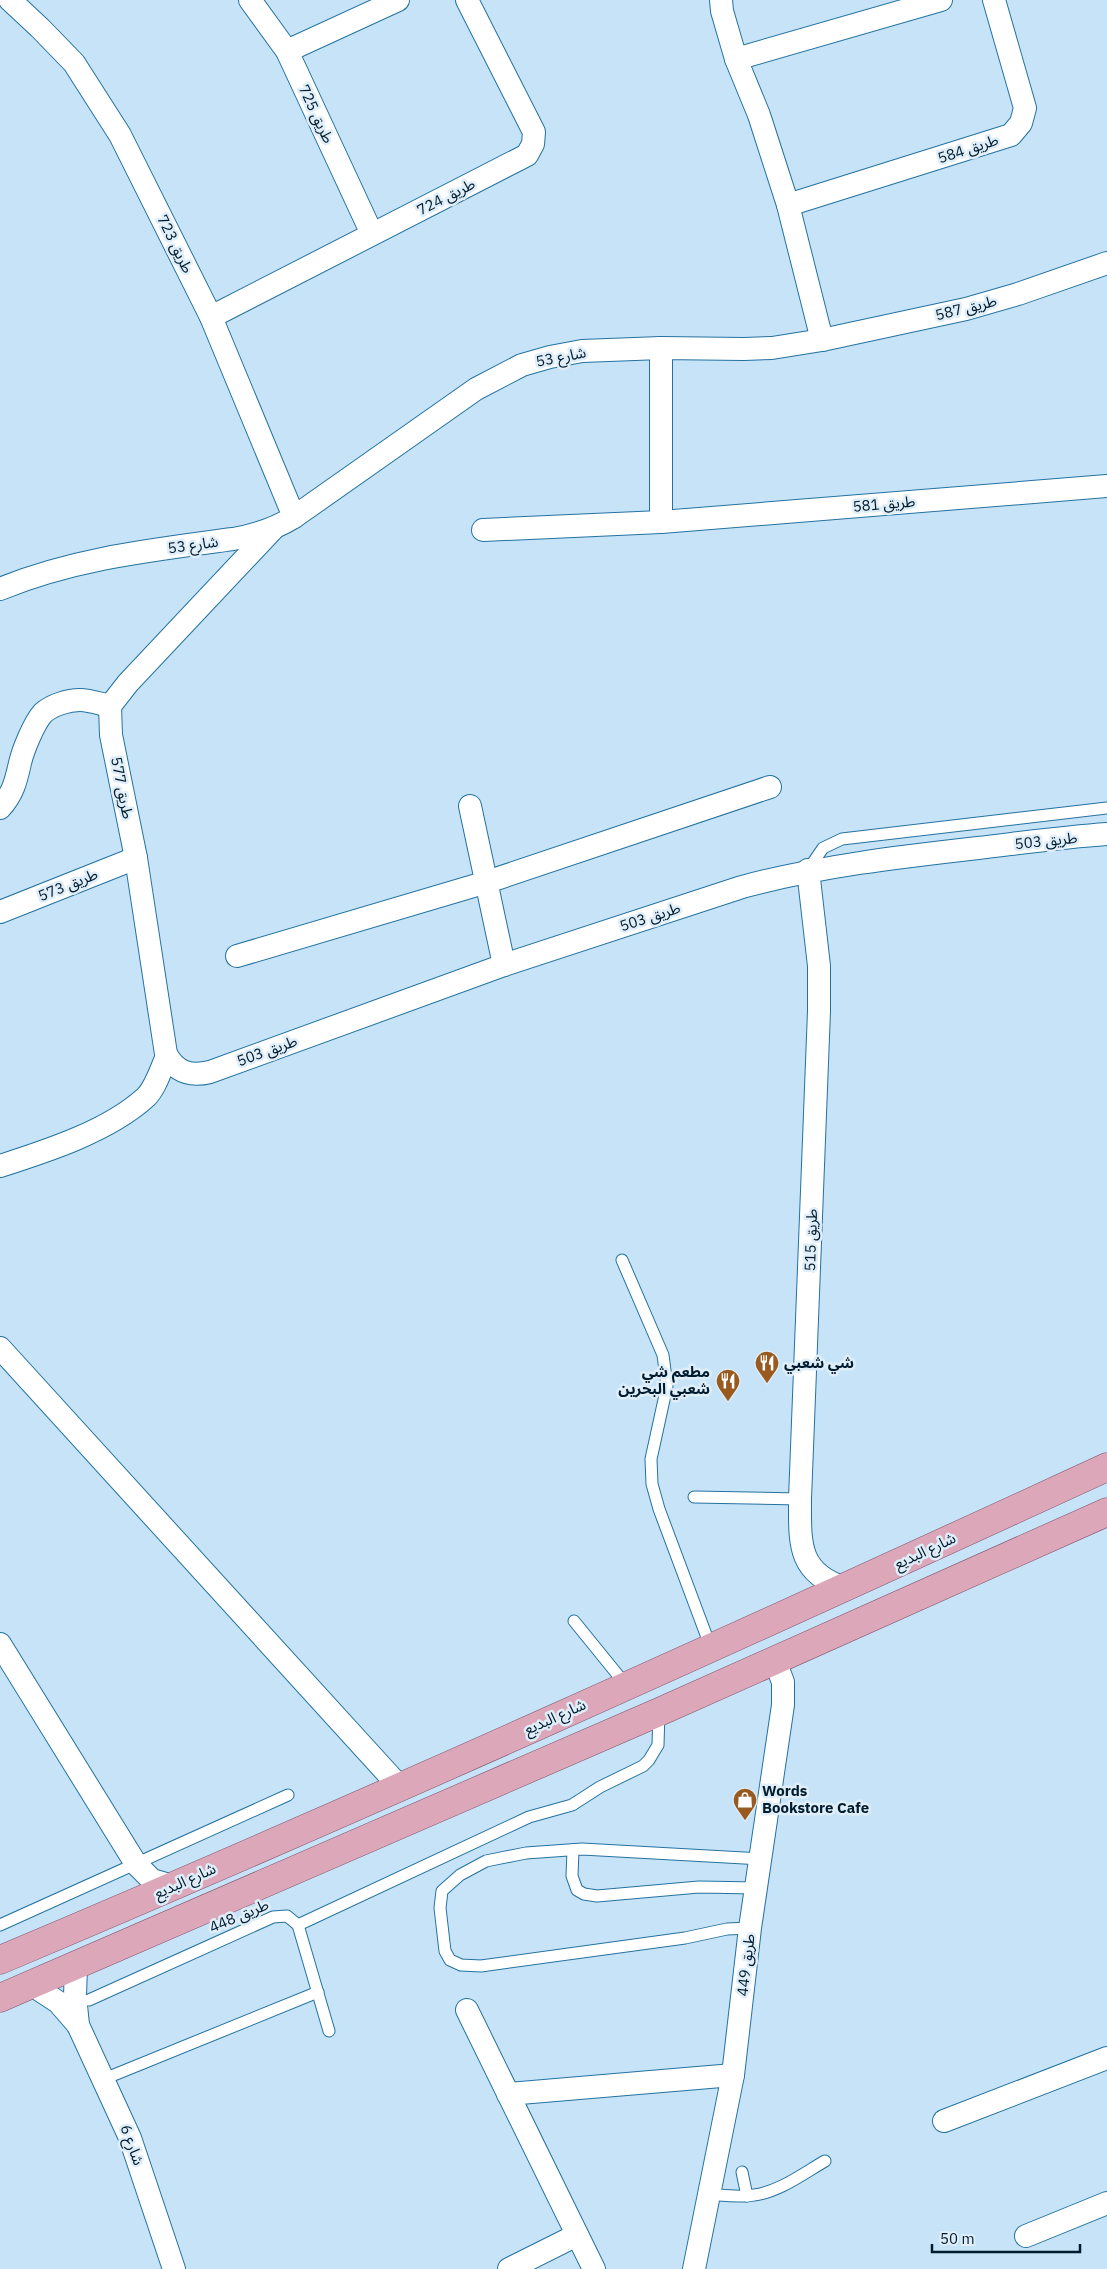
<svg xmlns="http://www.w3.org/2000/svg" width="1107" height="2269" viewBox="0 0 1107 2269" font-family="'IBM Plex Sans','Noto Sans Arabic',sans-serif">
	<style>
		.lines { fill: none; stroke-linecap: round; stroke-linejoin: round }
		.service-casing { stroke: #2472a0; stroke-width: 13 }
		.minor-casing { stroke: #2472a0; stroke-width: 24 }
		.primary-casing { stroke: #7f516a; stroke-width: 29 }
		.service { stroke: #fff; stroke-width: 11 }
		.minor { stroke: #fff; stroke-width: 22 }
		.primary { stroke: #dba7b9; stroke-width: 28 }
		.labels { text-anchor: middle; stroke-width: 5; stroke-linejoin: round; paint-order: stroke }
		.street-label { font-size: 15px; fill: #001c2e; stroke: #dfeef8 }
		.poi-label { font-size: 15px; font-weight: bold; fill: #001c2e; stroke: #dfeef8; text-anchor: start }
	</style>
	<rect width="100%" height="100%" fill="#c6e3f7"/>
	<g class="lines">
		<defs>
			<g id="service">
				<path d="M808,870L823,848L842,839L1107,808"/>
				<path d="M622,1260L663,1355L667,1386L651,1459L652,1484L659,1509L711,1648"/>
				<path d="M694,1497L800,1499"/>
				<path d="M574,1621L626,1685"/>
				<path d="M573,1850L572,1876L577,1890L584,1894L597,1896L699,1887L757,1888"/>
				<path d="M0,1925L288,1795"/>
				<path d="M298,1925L529,1817L572,1805L600,1787L643,1766L649,1760L658,1745L659,1712"/>
				<path d="M750,1928L727,1929L685,1938L481,1966L461,1965L450,1960L445,1951L440,1908L442,1891L460,1875L486,1861L526,1853L582,1849L762,1859"/>
				<path d="M89,2000L273,1917L287,1916L298,1925L329,2031"/>
				<path d="M104,2079L318,1992"/>
				<path d="M742,2172L747,2196"/>
				<path d="M707,2194C723,2195 739,2198 754,2195C779,2192 804,2173 825,2161"/>
			</g>
			<g id="minor">
				<path d="M10,0L40,28L74,63L120,135L211,317L294,517"/>
				<path d="M250,0L287,51L372,234"/>
				<path d="M721,0L722,11L736,59L759,115L788,205L822,340"/>
				<path d="M287,51L398,0"/>
				<path d="M736,59L941,0"/>
				<path d="M788,205L1011,135L1021,123L1025,108L994,0"/>
				<path d="M211,317L527,155L533,144L534,132L467,0"/>
				<path d="M661,348V522"/>
				<path d="M273,529L128,683L110,706L111,735L136,858L166,1054C176,1072 190,1077 210,1072L504,965L742,887C820,866 899,857 978,848C1021,843 1064,837 1107,834"/>
				<path d="M483,530L661,522L1107,486"/>
				<path d="M0,589C76,558 153,550 233,539C256,535 275,529 294,517L476,389L522,365L550,357L582,351L661,348L744,349L772,348L822,340L966,309L1018,294L1107,263"/>
				<path d="M470,806L504,965"/>
				<path d="M0,808C13,794 16,781 20,763C23,750 34,723 43,713C52,705 68,700 80,700C89,700 101,704 110,706"/>
				<path d="M808,870L819,966V1011L800,1499C800,1542 797,1573 845,1588"/>
				<path d="M0,912L136,858"/>
				<path d="M237,956L487,882L770,787"/>
				<path d="M0,1166C47,1151 109,1131 146,1097C156,1087 161,1069 167,1056"/>
				<path d="M0,1348L399,1786"/>
				<path d="M0,1644L136,1864L152,1880L173,1886"/>
				<path d="M76,1966L75,1996L78,2025"/>
				<path d="M32,1985L58,2002L78,2025L130,2138L174,2269"/>
				<path d="M467,2010L594,2269"/>
				<path d="M508,2094L733,2075"/>
				<path d="M944,2121L1107,2058"/>
				<path d="M1026,2236L1107,2203"/>
				<path d="M509,2269L577,2235"/>
				<path d="M694,2269L733,2075L750,1928L783,1705V1682L775,1661"/>
			</g>
			<g id="primary">
				<path d="M0,1960C372,1803 740,1636 1107,1467"/>
				<path d="M0,1998L659,1712L1107,1512"/>
			</g>
		</defs>
		<use href="#service" class="service-casing"/>
		<use href="#minor" class="minor-casing"/>
		<use href="#primary" class="primary-casing"/>
		<use href="#service" class="service"/>
		<use href="#minor" class="minor"/>
		<use href="#primary" class="primary"/>
	</g>
	<defs>
		<symbol id="restaurant-pin" viewBox="-11 -11 22 30"><path d="M0 17L-7.5 6A9.5 9.5 0 1 1 7.5 6Z" fill="#995a20" stroke="#dfeef8"/><path d="M-5-6h1v4h1v-4h1v4h1v-4h1v5L-1.5 .5V6h-2V.5L-5-1ZM5-6V6H3V1.5H1.5Q1.5-4 5-6Z" fill="#fff"/></symbol>
		<symbol id="shop-pin" viewBox="-11 -11 22 30"><path d="M0 17L-7.5 6A9.5 9.5 0 1 1 7.5 6Z" fill="#995a20" stroke="#dfeef8"/><path d="M-5-2.5h2.3a2.7 3.5 0 0 1 5.4 0H5L5.5 6h-11ZM-1.5-2.5h3a1.5 2.3 0 0 0-3 0Z" fill="#fff"/></symbol>
	</defs>
	<g fill-rule="evenodd">
		<use href="#restaurant-pin" x="753" y="1349" width="28" height="38"/>
		<use href="#restaurant-pin" x="714" y="1367" width="28" height="38"/>
		<use href="#shop-pin" x="731" y="1786" width="28" height="38"/>
	</g>
	<g class="labels">
		<g class="street-label">
			<text transform="translate(316 114) rotate(65)" y="5">طريق 725</text>
			<text transform="translate(968 149) rotate(-18)" y="5">طريق 584</text>
			<text transform="translate(446 197) rotate(-27)" y="5">طريق 724</text>
			<text transform="translate(175 244) rotate(64)" y="5">طريق 723</text>
			<text transform="translate(966 308) rotate(-14)" y="5">طريق 587</text>
			<text transform="translate(561 357) rotate(-11)" y="5">شارع 53</text>
			<text transform="translate(884 504) rotate(-5)" y="5">طريق 581</text>
			<text transform="translate(193 545) rotate(-8)" y="5">شارع 53</text>
			<text transform="translate(122 788) rotate(79)" y="5">طريق 577</text>
			<text transform="translate(1046 841) rotate(-6)" y="5">طريق 503</text>
			<text transform="translate(68 885) rotate(-22)" y="5">طريق 573</text>
			<text transform="translate(650 917) rotate(-18)" y="5">طريق 503</text>
			<text transform="translate(267 1051) rotate(-20)" y="5">طريق 503</text>
			<text transform="translate(811 1240) rotate(-88)" y="5">طريق 515</text>
			<text transform="translate(925 1551) rotate(-25)" y="5">شارع البديع</text>
			<text transform="translate(555 1717) rotate(-24)" y="5">شارع البديع</text>
			<text transform="translate(185 1881) rotate(-24)" y="5">شارع البديع</text>
			<text transform="translate(239 1916) rotate(-23)" y="5">طريق 448</text>
			<text transform="translate(746 1965) rotate(-83)" y="5">طريق 449</text>
			<text transform="translate(132 2145) rotate(70)" y="5">شارع 6</text>
		</g>
		<g class="poi-label">
			<text x="784" y="1368">شي شعبي</text>
			<text x="710" y="1377" text-anchor="end">مطعم شي<tspan x="710" dy="17">شعبي البحرين</tspan></text>
			<text x="762" y="1796">Words<tspan x="762" dy="17">Bookstore Cafe</tspan></text>
		</g>
	</g>
	<path d="M932 2244v8h148v-8" fill="none" stroke="#001c2e" stroke-width="2.5"/>
	<text x="940" y="2244" font-size="15" fill="#001c2e" stroke="#dfeef8" stroke-width="4" paint-order="stroke">50 m</text>
</svg>
